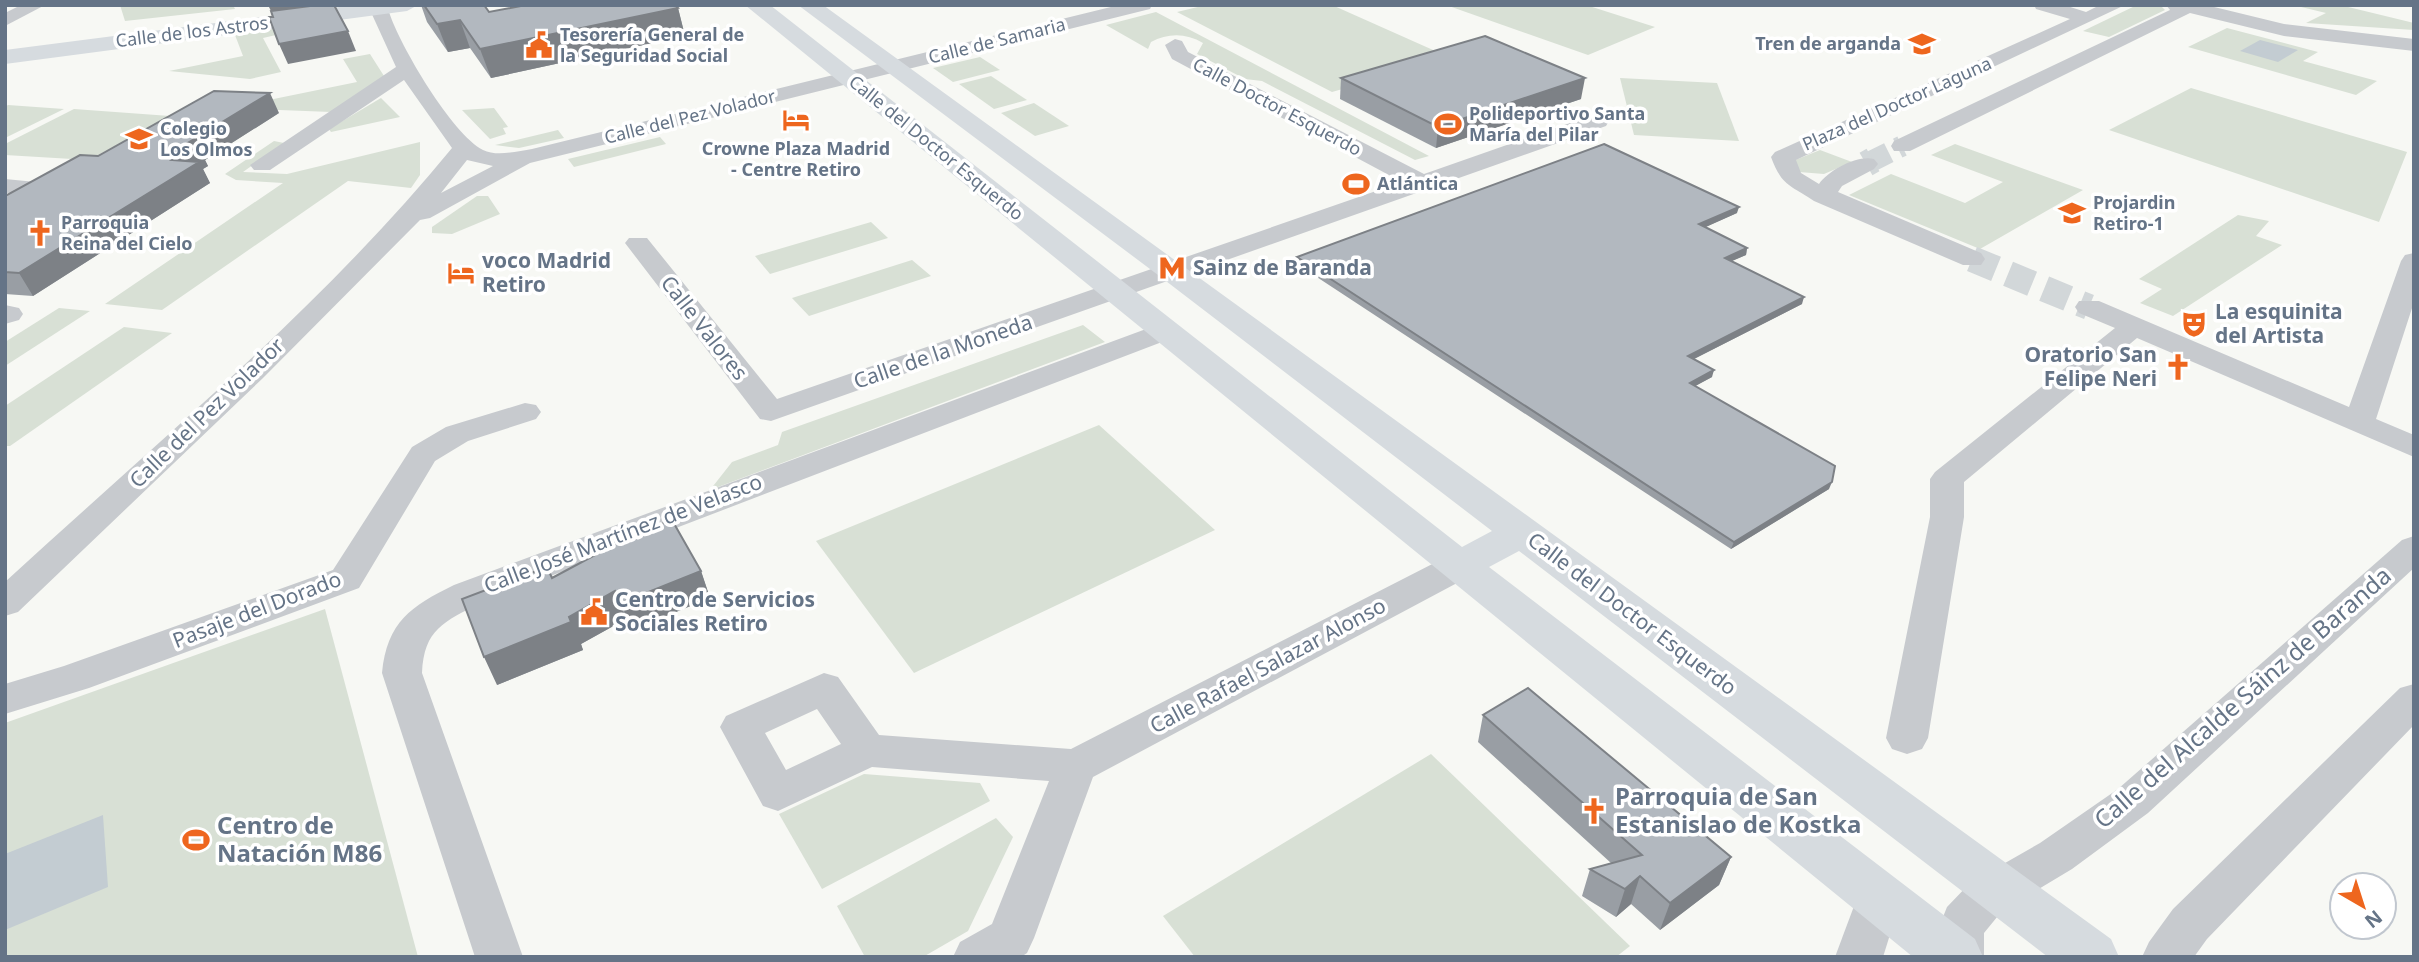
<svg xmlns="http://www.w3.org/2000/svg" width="2419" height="962" viewBox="0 0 2419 962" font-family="'Noto Sans',sans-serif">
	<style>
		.green { fill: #d8e0d5 }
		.water { fill: #c3ccd2 }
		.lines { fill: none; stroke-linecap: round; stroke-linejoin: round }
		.street-tunnel-far1 { stroke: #d2d7d9; stroke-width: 21; stroke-dasharray: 21 10; stroke-linecap: butt }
		.street-tunnel { stroke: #d2d7d9; stroke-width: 26; stroke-dasharray: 26 13; stroke-linecap: butt }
		.street { fill: #c7cace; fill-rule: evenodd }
		.secondary { fill: #d6dbdf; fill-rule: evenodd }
		.primary { fill: #d6dbdf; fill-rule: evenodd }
		.wall { fill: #999ea4 }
		.shaded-wall { fill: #7d8186 }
		.building { fill: #b2b8bf; stroke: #7d8186; stroke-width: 2 }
		.labels { text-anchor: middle; stroke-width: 7; stroke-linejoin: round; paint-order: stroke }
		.far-street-label { font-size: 18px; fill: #657487; stroke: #fff }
		.far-poi-label { font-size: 18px; font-weight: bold; fill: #657487; stroke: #fff; text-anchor: start }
		.poi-label { font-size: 21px; font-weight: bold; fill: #657487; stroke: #fff; text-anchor: start }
		.street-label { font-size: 21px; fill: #657487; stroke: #fff }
		.near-street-label { font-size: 24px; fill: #657487; stroke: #fff }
		.near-poi-label { font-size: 24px; font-weight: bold; fill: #657487; stroke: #fff; text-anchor: start }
	</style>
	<rect width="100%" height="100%" fill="#f7f8f4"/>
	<g class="green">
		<path d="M120,5H233L235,9L125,21Z"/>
		<path d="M1206,5H1332L1451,58L1332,92L1177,12Z"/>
		<path d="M1446,5H1586L1655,27L1588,55Z"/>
		<path d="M2137,5H2160L2165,10L2109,37L2083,31Z"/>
		<path d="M2340,5L2414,23V30L2306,23L2326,13L2297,6Z"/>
		<path d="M1156,12L1429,156L1415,160L1262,81L1245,79L1197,54L1203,43C1186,33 1168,33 1151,42L1148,49L1106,25Z"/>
		<path d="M2227,28L2318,52L2303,61L2377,81L2356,95L2188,47Z"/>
		<path d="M273,29L276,35L263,38L281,72L250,79L169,71L243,56L235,35Z"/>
		<path d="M370,54L384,76L331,112L253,109L249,104L357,82L343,59Z"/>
		<path d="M980,57L1000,70L953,82L933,68Z"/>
		<path d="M991,76L1027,100L994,109L959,84Z"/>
		<path d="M1620,78L1717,83L1739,141L1634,135Z"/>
		<path d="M2191,88L2407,152L2379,222L2109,130Z"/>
		<path d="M381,98L400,117L331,132L329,129Z"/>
		<path d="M1034,103L1069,126L1035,136L1001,113Z"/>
		<path d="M8,105L64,109L5,138V107Z"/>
		<path d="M494,108L508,127L503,128L506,134L490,139L462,110Z"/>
		<path d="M74,109L170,116L89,160L5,155V144Z"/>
		<path d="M558,130L564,138L519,148L495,145Z"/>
		<path d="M660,137L666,144L574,167L568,159Z"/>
		<path d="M274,141L284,143L243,172L287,174L420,142V175L411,188L348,181L162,310L105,304L283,183L236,180L225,174Z"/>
		<path d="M1955,144L2083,190L1980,249L1849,195L1891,174L1965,203L2003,182L1931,155Z"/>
		<path d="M1820,150L1852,162L1824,174L1799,172L1793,161Z"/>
		<path d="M477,196H488L500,214L452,234L432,233V227Z"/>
		<path d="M2238,215L2269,221L2256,236L2282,245L2173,316L2140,303L2162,289L2139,279Z"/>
		<path d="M871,222L888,238L770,274L755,256Z"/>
		<path d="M912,260L931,276L809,316L792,298Z"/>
		<path d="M59,308L90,311L5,366V342Z"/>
		<path d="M1083,325L1105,342L710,490L732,462L778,445L782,432Z"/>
		<path d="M124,327L172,333L10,446H5V406Z"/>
		<path d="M1099,425L1215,530L914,673L816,541Z"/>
		<path d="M325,609L418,957H5V723Z"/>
		<path d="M1431,754L1630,946L1616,957H1195L1163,916Z"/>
		<path d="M864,774L980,783L990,801L822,889L779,814Z"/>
		<path d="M996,818L1013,837L968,931L923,957H865L837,906Z"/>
	</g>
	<g class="water">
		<path d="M2260,40L2298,50L2278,62L2240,51Z"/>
		<path d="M103,815L108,887L5,930V854Z"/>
	</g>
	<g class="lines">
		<path class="street-tunnel-far1" d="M1870,162L1902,146"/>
		<g class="street-tunnel">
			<path d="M1866,164L1873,160"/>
			<path d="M1972,259L2089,307"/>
		</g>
		<g class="street">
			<path d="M21,5H45L5,26V13Z"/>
			<path d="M374,5H398L389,12C400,46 452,134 483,150C497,157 518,151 532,149L1119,5H1152L1150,9L530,163L430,218L420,220L263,378L18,612L5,616V582C156,443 323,306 452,148L404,80L270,170H254L250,165L396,67L370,10ZM467,160L493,166L441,193Z"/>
			<path d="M2034,5H2064L2086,12L2100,5H2125L1796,160L1801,173L1819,184C1829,170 1857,155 1874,159L1878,164L1874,169L1842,186L1838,192L1981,253L1985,259L1981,265H1963L1814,201C1791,185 1782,187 1771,157L1775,152L2070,19L2036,9Z"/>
			<path d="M2166,5H2206L2284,24L2414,39V51L2284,36L2190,13L1910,151H1894L1891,146L1894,141L2170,10Z"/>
			<path d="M1175,39L1182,41L1188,52L1424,174L1590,116L1598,114L1609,121L1606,126L771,421L760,419L625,243L629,238H647L777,399L1402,182L1172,59L1165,45Z"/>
			<path d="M5,179L36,182L39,187L36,192L5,193Z"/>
			<path d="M2414,253V302L2376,419L2414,435V457L2137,338L1964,482V517L1928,738L1922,749L1907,754L1892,749L1886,738L1930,517V479L1935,472L2115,328L2079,313L2075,307L2079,301H2099L2349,407L2401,261L2405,255Z"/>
			<path d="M5,305L19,308L23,314L19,320L5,324Z"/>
			<path d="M1165,322L1175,325L1179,331L1175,337L480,603C444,622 424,629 422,673L523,957H475L382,673C387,622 411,606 454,585Z"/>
			<path d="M525,403L536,405L541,412L536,419L468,441L435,461L359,588L89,688L5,714V684L64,666L333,570L412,447L446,427Z"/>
			<path d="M2414,536V568L2148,813L2072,869L2002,911L1984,933V957H1936L1934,939L1941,922L1947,907L1970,883L2040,843L2118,789L2402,540Z"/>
			<path d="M1459,554L1472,557L1477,566L1472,575L1093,777L1034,938L1027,953L1021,957H953L960,942L992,924L1049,781L872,767L778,811L763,806L720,727L726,716L824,673L838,677L879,735L1071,749L1446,557ZM817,709L841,744L786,770L765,733Z"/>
			<path d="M2414,684V725L2207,939L2194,957H2142L2149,942L2173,909L2400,688Z"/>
			<path d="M1879,876L1895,882L1902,896L1883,957H1835L1863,882Z"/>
		</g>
		<path class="secondary" d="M355,5H418L407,11L5,64V50Z"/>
		<path class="primary" d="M745,5H770L1462,547L1492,531L1162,278L798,5H823L2111,939L2119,957H2048L1519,551L1489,567L1975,939L1983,957H1913Z"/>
	</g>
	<g class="wall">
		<path d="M421,5H484L489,12L678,8L685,36L491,78L470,48L448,52L427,22Z"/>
		<path d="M1341,78L1581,99L1436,148L1340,99Z"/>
		<path d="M279,113L205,160L208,166L203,169L210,183L33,296L5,294V196L98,156Z"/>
		<path d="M1737,213L1705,227L1747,248L1746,255L1731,261L1802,304L1694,359L1712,377L1695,386L1829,489L1731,549L1297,264V257Z"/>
		<path d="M701,571L710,598L632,630L626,619L581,644L583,650L497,685L552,578Z"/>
		<path d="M1483,715L1731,857L1719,885L1660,930L1631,904L1616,917L1582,896L1590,869L1611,863L1478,742Z"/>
	</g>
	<g class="shaded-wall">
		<path d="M268,5H332L272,13Z"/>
		<path d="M678,8L685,36L491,78L480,49Z"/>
		<path d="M460,20L470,48L448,52L437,24Z"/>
		<path d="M348,31L356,51L288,64L279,44Z"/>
		<path d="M1585,78L1581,99L1436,148L1438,127Z"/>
		<path d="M270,93L279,113L205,160L208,166L203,169L210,183L33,296L19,273L172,160L186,144Z"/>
		<path d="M1739,207L1737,213L1697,231L1699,224Z"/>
		<path d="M1747,248L1746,255L1723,265L1725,258Z"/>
		<path d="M1804,297L1802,304L1686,363L1688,356Z"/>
		<path d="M1714,370L1712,377L1688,390L1690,383Z"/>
		<path d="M1832,482L1829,489L1731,549L1734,542Z"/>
		<path d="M701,571L710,598L632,630L621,603Z"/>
		<path d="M615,591L626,619L581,644L583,650L497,685L484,657L569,617Z"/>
		<path d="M1731,857L1719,885L1660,930L1670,903Z"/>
		<path d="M1640,876L1631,904L1616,917L1625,889Z"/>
	</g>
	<g class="building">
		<path d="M318,5H334L348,31L279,44L269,17H273L271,11Z"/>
		<path d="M424,5H484L489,12L526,5H675L678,8L480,49L460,20L437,24Z"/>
		<path d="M1485,36L1585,78L1438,127L1341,78Z"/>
		<path d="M214,91L270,93L186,144L197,145L172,160L199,162L19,273L5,272V196L80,155L98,156Z"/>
		<path d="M1604,144L1739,207L1699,224L1747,248L1725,258L1804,297L1688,356L1714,370L1690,383L1835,466L1832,482L1734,542L1297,257Z"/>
		<path d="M672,520L701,571L621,603L615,591L569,617L571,622L484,657L462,599L547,567L552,578L597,554L595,549Z"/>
		<path d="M1528,688L1731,857L1670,903L1640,876L1625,889L1590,869L1642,855L1483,715Z"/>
	</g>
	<defs>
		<symbol id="school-bare" viewBox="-9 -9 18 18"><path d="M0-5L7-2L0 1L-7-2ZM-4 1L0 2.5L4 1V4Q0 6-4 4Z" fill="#ee661e" stroke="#fff" stroke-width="2.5" paint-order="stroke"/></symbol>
		<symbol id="civic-bare" viewBox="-9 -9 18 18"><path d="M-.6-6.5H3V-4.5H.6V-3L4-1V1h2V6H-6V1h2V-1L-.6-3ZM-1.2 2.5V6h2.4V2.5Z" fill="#ee661e" stroke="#fff" stroke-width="2.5" paint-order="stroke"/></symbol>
		<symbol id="hotel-bare" viewBox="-9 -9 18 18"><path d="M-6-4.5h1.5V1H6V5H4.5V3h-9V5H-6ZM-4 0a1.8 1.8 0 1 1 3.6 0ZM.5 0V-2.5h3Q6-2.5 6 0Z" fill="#ee661e" stroke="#fff" stroke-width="2.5" paint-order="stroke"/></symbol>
		<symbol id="stadium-bare" viewBox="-9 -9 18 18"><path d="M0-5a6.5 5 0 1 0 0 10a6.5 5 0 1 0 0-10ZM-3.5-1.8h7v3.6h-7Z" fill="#ee661e" stroke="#fff" stroke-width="2.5" paint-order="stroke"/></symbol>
		<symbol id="church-bare" viewBox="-9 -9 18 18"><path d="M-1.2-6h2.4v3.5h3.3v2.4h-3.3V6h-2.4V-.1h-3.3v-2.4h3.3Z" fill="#ee661e" stroke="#fff" stroke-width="2.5" paint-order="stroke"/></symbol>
		<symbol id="metro-bare" viewBox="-9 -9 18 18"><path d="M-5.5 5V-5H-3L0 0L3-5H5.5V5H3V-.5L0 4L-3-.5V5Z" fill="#ee661e" stroke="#fff" stroke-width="2.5" paint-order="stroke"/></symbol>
		<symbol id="theatre-bare" viewBox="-9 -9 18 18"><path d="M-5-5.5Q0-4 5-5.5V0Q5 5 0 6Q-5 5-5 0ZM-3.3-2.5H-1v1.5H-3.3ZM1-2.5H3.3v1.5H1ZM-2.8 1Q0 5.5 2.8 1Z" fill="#ee661e" stroke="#fff" stroke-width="2.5" paint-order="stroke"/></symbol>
	</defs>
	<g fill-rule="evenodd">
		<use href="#school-bare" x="1903" y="25" width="38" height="38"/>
		<use href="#civic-bare" x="520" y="26" width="38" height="38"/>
		<use href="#hotel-bare" x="777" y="101" width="38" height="38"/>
		<use href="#stadium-bare" x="1429" y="105" width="38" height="38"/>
		<use href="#school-bare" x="120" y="120" width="38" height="38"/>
		<use href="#stadium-bare" x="1337" y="165" width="38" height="38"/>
		<use href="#school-bare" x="2053" y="194" width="38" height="38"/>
		<use href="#church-bare" x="21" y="214" width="38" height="38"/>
		<use href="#metro-bare" x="1153" y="249" width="38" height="38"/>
		<use href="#hotel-bare" x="442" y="254" width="38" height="38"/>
		<use href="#theatre-bare" x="2175" y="305" width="38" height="38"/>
		<use href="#church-bare" x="2159" y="348" width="38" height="38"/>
		<use href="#civic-bare" x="575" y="593" width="38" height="38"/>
		<use href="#church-bare" x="1575" y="792" width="38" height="38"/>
		<use href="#stadium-bare" x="177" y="821" width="38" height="38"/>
	</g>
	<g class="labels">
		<g class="far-street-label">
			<text transform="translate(192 32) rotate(-7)" y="6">Calle de los Astros</text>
			<text transform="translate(997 41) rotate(-14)" y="6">Calle de Samaria</text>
			<text transform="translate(1897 104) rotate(-24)" y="6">Plaza del Doctor Laguna</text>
			<text transform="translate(1277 107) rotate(28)" y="6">Calle Doctor Esquerdo</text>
			<text transform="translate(690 117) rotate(-14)" y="6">Calle del Pez Volador</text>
			<text transform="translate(936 148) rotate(39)" y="6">Calle del Doctor Esquerdo</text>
		</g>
		<g class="far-poi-label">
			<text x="560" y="41">Tesorería General de<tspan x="560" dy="21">la Seguridad Social</tspan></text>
			<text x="1901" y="50" text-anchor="end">Tren de arganda</text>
			<text x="1469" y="120">Polideportivo Santa<tspan x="1469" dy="21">María del Pilar</tspan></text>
			<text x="160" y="135">Colegio<tspan x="160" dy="21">Los Olmos</tspan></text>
			<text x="796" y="155" text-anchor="middle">Crowne Plaza Madrid<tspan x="796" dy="21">- Centre Retiro</tspan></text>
			<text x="1377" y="190">Atlántica</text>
			<text x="2093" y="209">Projardin<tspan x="2093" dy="21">Retiro-1</tspan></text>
			<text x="61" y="229">Parroquia<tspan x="61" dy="21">Reina del Cielo</tspan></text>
		</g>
		<g class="poi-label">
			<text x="482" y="268">voco Madrid<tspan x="482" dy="24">Retiro</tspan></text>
			<text x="1193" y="275">Sainz de Baranda</text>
			<text x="2215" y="319">La esquinita<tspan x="2215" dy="24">del Artista</tspan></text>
			<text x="2157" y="362" text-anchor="end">Oratorio San<tspan x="2157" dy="24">Felipe Neri</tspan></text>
			<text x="615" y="607">Centro de Servicios<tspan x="615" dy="24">Sociales Retiro</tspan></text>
		</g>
		<g class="street-label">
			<text transform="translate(704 328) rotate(52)" y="7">Calle Valores</text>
			<text transform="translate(943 352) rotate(-19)" y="7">Calle de la Moneda</text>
			<text transform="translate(207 413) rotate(-44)" y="7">Calle del Pez Volador</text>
			<text transform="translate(623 534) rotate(-21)" y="7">Calle José Martínez de Velasco</text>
			<text transform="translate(257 610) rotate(-21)" y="7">Pasaje del Dorado</text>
			<text transform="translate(1632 614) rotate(37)" y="7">Calle del Doctor Esquerdo</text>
			<text transform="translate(1268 666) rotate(-28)" y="7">Calle Rafael Salazar Alonso</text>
		</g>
		<g class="near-street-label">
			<text transform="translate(2243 698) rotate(-41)" y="8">Calle del Alcalde Sáinz de Baranda</text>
		</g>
		<g class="near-poi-label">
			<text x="1615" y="805">Parroquia de San<tspan x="1615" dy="28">Estanislao de Kostka</tspan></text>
			<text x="217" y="834">Centro de<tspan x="217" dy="28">Natación M86</tspan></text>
		</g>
	</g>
	<rect width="2419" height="962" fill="none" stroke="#657487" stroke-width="14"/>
	<g transform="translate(2363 906) rotate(141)"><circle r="33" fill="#ffffff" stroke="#c1c7cf" stroke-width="2"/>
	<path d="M0-5L12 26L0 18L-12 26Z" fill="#ee661e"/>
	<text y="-10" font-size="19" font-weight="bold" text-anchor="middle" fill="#657487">N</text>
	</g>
</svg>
